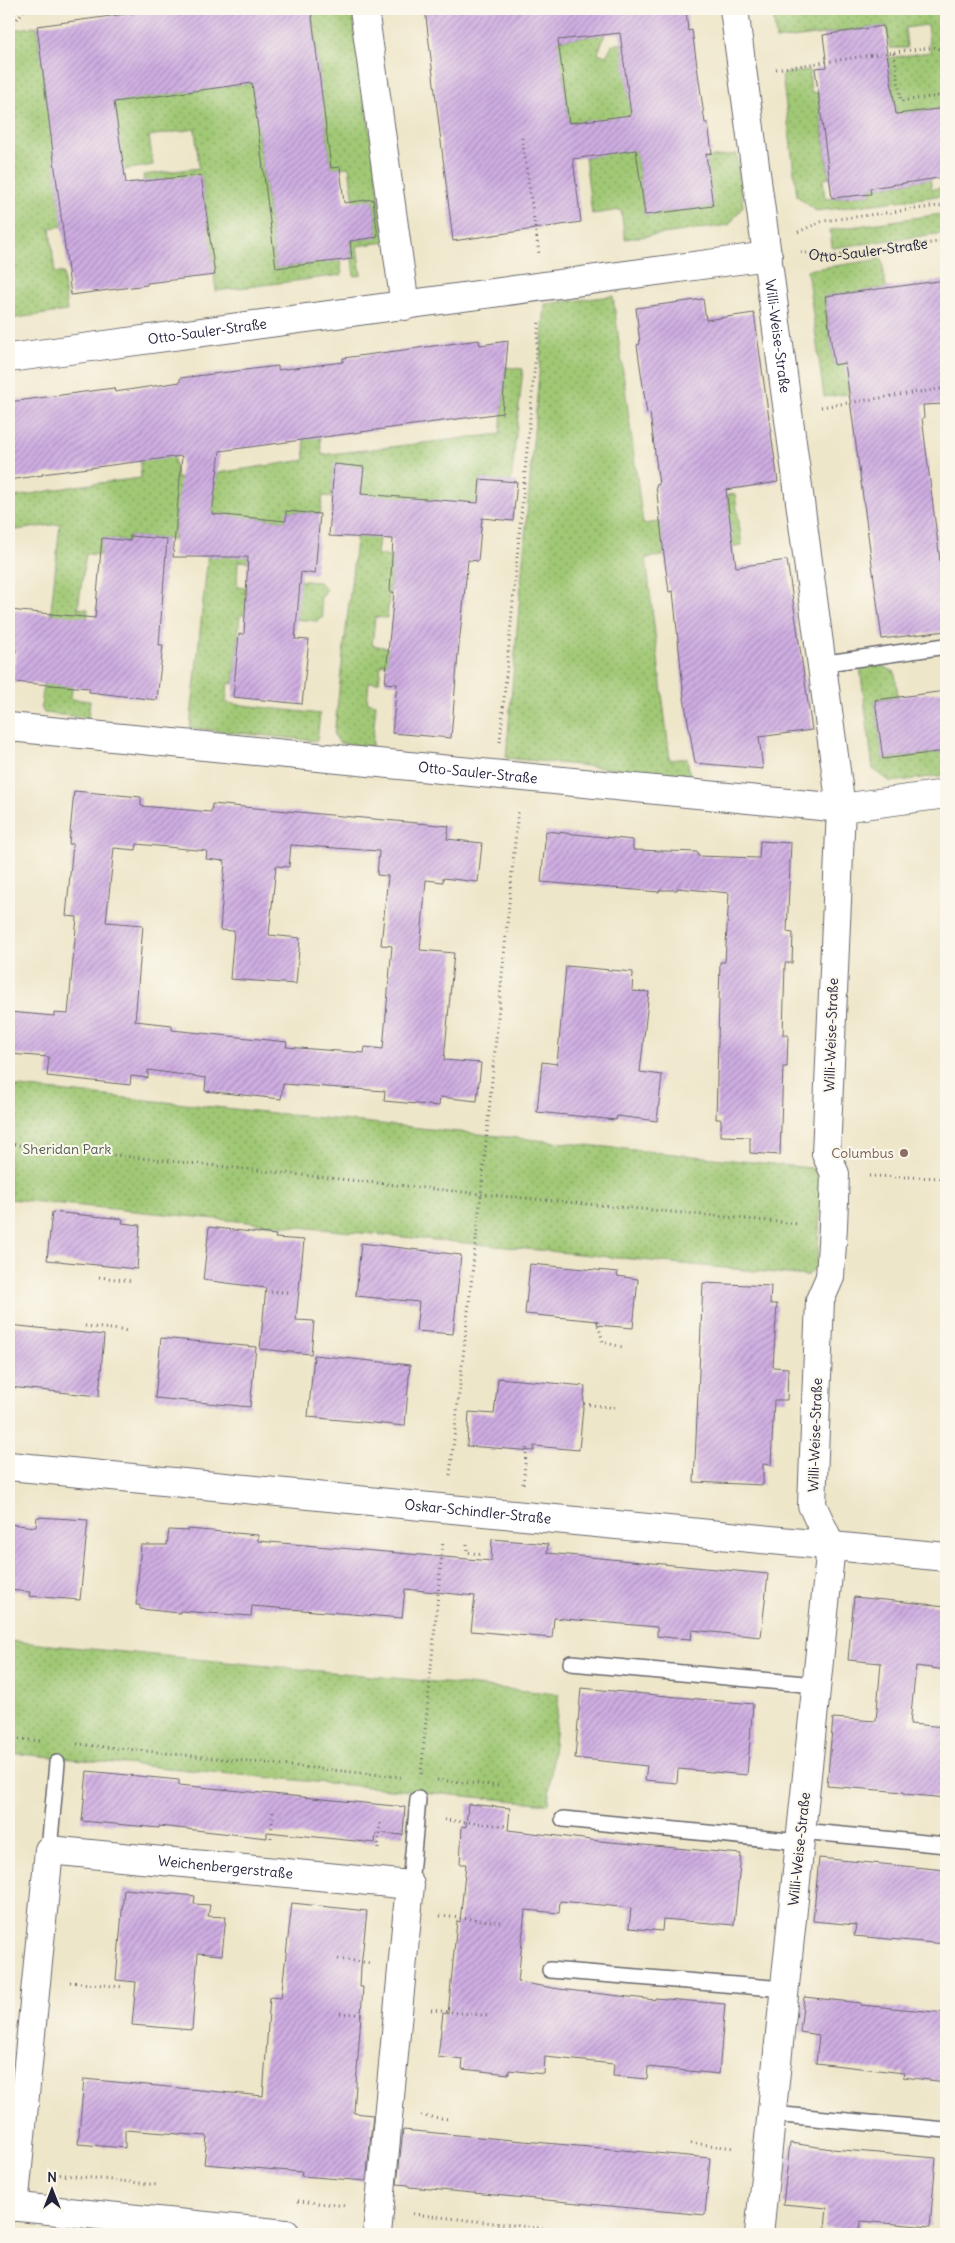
<svg xmlns="http://www.w3.org/2000/svg" width="955" height="2243" viewBox="0 0 955 2243" font-family="Delius,sans-serif">
	<style>
		.green { fill: url(#green-dots); stroke: #617558 }
		.building { fill: url(#building-hatch); fill-rule: evenodd }
		.lines { fill: none; stroke-linecap: round; stroke-linejoin: round }
		.service-casing { stroke: #69676d; stroke-width: 18 }
		.minor-casing { stroke: #69676d; stroke-width: 30 }
		.path { stroke: #69676d; stroke-width: 3; stroke-dasharray: 1 4; stroke-linecap: butt }
		.service { stroke: #fff; stroke-width: 15 }
		.minor { stroke: #fff; stroke-width: 28 }
		.education-dot { fill: #8d6e63; stroke: #fbf7ec; stroke-width: 2 }
		.labels { text-anchor: middle; stroke-width: 4; stroke-linejoin: round; paint-order: stroke }
		.street-label { font-size: 14px; fill: #22223b; stroke: #fbf7ec }
		.park-label { font-size: 14px; fill: #4e5c4f; stroke: #fbf7ec }
		.education-label { font-size: 14px; fill: #785e54; stroke: #fbf7ec; text-anchor: end }
	</style>
	<defs>
		<pattern id="green-dots" width="8" height="8" patternUnits="userSpaceOnUse" patternTransform="scale(1.25)"><rect width="8" height="8" fill="#a0c874"/><path d="M2 2h.1M6 6h.1" fill="none" stroke="#82a260" stroke-width="1.8" stroke-linecap="round"/></pattern>
		<pattern id="building-hatch" width="6" height="6" patternUnits="userSpaceOnUse" patternTransform="scale(1.25)"><rect width="6" height="6" fill="#cfade2"/><path d="M-1 1l2-2M0 6l6-6M5 7l2-2" fill="none" stroke="#a88cb8"/></pattern>
	</defs>
	<rect width="100%" height="100%" fill="#fbf7ec"/>
	<filter id="ink" filterUnits="userSpaceOnUse"><feTurbulence type="fractalNoise" baseFrequency=".02" numOctaves="2"/><feDisplacementMap in="SourceGraphic" scale="10" xChannelSelector="R" yChannelSelector="G"/><feConvolveMatrix kernelMatrix="1 2 1 2 8 2 1 2 1" color-interpolation-filters="sRGB"/></filter>
	<filter id="wash" filterUnits="userSpaceOnUse"><feTurbulence type="fractalNoise" baseFrequency=".0096" numOctaves="4" result="noise"/><feDisplacementMap in="SourceGraphic" scale="20" xChannelSelector="R" yChannelSelector="G"/><feGaussianBlur stdDeviation="1.12" result="paint"/><feColorMatrix in="noise" values="0 0 0 0 0 0 0 0 0 0 0 0 0 0 0 0 0 1.4 0 .05"/><feComposite in="paint" operator="in"/></filter>
	<g filter="url(#wash)">
		<rect width="100%" height="100%" fill="#eee6c9"/>
		<g class="green">
			<path d="M311,9H349L353,14L386,242L357,246L361,275L354,276L350,241L378,237L373,200L354,202L349,167L331,168L325,122L258,131L276,268L340,260L342,275L216,291L201,175L153,247L143,175L199,168L195,129L149,136L153,165L124,170L63,226L50,228L55,273H63L67,311L9,319V31L37,26L48,110L320,74Z"/>
			<path d="M791,9H946V108L896,114L888,58L930,52L927,25L905,28L907,48H890L886,26L776,40L773,12Z"/>
			<path d="M605,34L598,53L606,56L612,45L622,43L645,215L712,206L706,158L737,154L743,206L729,225L625,239L621,210L592,214L585,157L594,156L589,120L569,123L563,74L523,79L501,48Z"/>
			<path d="M809,70L811,93L818,92L829,178L823,179L825,199L871,194L870,188L930,179L932,189L946,187V195L816,211L797,196L782,74Z"/>
			<path d="M941,214L944,233L832,248L830,230Z"/>
			<path d="M882,259L886,288L825,296L834,365L946,350V382L824,397L807,270Z"/>
			<path d="M613,296L643,524L729,513L727,495L735,494L742,545L646,558L670,760L687,758L690,776L506,758L545,304Z"/>
			<path d="M506,367L523,369L511,482L480,479L478,503L381,522L377,555L452,563L433,581L391,578L387,618L375,617L372,645L389,648L441,669L381,664L379,682H369L367,702L376,704L372,747L340,743L334,735L362,487L332,490V497L323,496L320,514L287,511L286,521L252,518L248,562L238,561L237,587L280,591L281,579L319,582L326,590L320,600L323,617L317,621L240,615L234,684L228,683L226,703L320,714L317,741L190,728L213,505L177,511L174,540L130,536V541L102,538L101,555L86,554L78,608L88,609L86,636L74,667L71,699L90,701L88,718L44,713L41,707L60,524L9,531V498L76,486L141,478L140,461L168,418L177,479L305,460L304,440L315,399L322,455L500,434Z"/>
			<path d="M880,665L895,672L898,697L875,700L883,759L946,751V775L891,782L873,769L860,667Z"/>
			<path d="M9,1086L811,1168L822,1176L817,1267L807,1276L9,1199Z"/>
			<path d="M9,1641L559,1694L548,1804L9,1753Z"/>
		</g>
		<g id="blocks">
			<g class="building">
				<path d="M163,9H311L331,168L340,167L344,203L373,199L378,237L350,241L352,259L276,268L252,83L114,102L126,183L201,175L215,275L147,283V285L71,295L37,26Z"/>
				<path d="M425,9H686L688,31L692,30L705,123H708L712,153L706,154L713,206L645,215L636,150L573,159L581,222L453,241ZM620,33L631,115L569,123L558,40Z"/>
				<path d="M883,26L896,114L946,108V177L870,188L871,194L832,198L815,68L827,67L823,35Z"/>
				<path d="M946,280V404L923,405L924,418H922L946,608V631L882,639L845,363L834,365L825,296Z"/>
				<path d="M703,299L706,320L754,313L778,482L726,490L736,567L787,560L812,730L759,737L763,769L695,763L684,698L673,591L669,592L664,555L656,485H659L650,413L647,414L637,345L640,344L636,308Z"/>
				<path d="M479,340L480,345L508,341L502,413L220,451L212,514L286,521V511L320,514L315,574L301,572L295,639L309,640L302,704L233,697L239,634H244L248,557H173L182,456L42,474L43,475L9,480V402L114,388L115,392L180,382V378L278,366V370L343,362V358Z"/>
				<path d="M334,464L364,467L361,494L478,503L480,479L517,482L513,521L482,518L478,561L468,560L458,654L451,738L392,733L397,684L385,683L394,592H390L393,539L329,536Z"/>
				<path d="M130,536L167,539L159,645H163L157,700L89,692V688L13,682L16,649L9,648V610L95,618L102,538L130,541Z"/>
				<path d="M946,691V751L883,759L875,700Z"/>
				<path d="M74,791L141,797V806L211,812L212,804L449,826L447,839L482,843L478,882L443,878V882L426,880L420,950L454,953L444,1060L481,1063L477,1101L440,1097L439,1106L384,1101L385,1091L283,1084L281,1099L205,1091L206,1078L148,1070V1078L131,1076L130,1085L47,1076L49,1057L9,1054V1012L54,1016V1013L68,1014L77,917L66,916L73,844H69ZM137,844L207,851L206,859L225,861L220,930L234,931L230,979L296,984L300,938L269,935L276,866L289,867L291,845L379,851L377,875L388,876L381,945L392,946L383,1049L365,1047L364,1053L286,1047L287,1042L172,1030V1025L135,1021L143,925L106,922L114,848L136,850Z"/>
				<path d="M546,831L633,840V850L698,852V856L759,858L760,841L791,843L787,932L793,933L792,963H785L783,1035H788L787,1067H783L780,1155L750,1153V1137L721,1136V1119H716L720,962H725L729,893L677,888V890H660L659,892L541,882Z"/>
				<path d="M566,966L633,972L632,991L649,992L640,1072L662,1075L657,1121L617,1116L616,1120L537,1112L542,1062L557,1064Z"/>
				<path d="M52,1212L123,1219L122,1223L140,1225L137,1269L47,1260Z"/>
				<path d="M209,1227L276,1235L275,1238L304,1240L296,1320L314,1321L311,1354L260,1349L266,1288L203,1280Z"/>
				<path d="M361,1243L461,1255L453,1334L416,1331L419,1302L356,1296Z"/>
				<path d="M530,1264L618,1272L617,1276L638,1279L633,1328L597,1325L598,1321L525,1314Z"/>
				<path d="M703,1283L771,1286L770,1304H777L773,1367L788,1368L787,1400H774L771,1465L763,1464V1485L694,1482Z"/>
				<path d="M9,1325L104,1335L99,1396L9,1387Z"/>
				<path d="M161,1338L256,1347L250,1407L155,1398Z"/>
				<path d="M314,1355L410,1365L405,1426L308,1417Z"/>
				<path d="M498,1378L585,1386L579,1450L534,1446V1451L467,1446L469,1412L494,1414Z"/>
				<path d="M37,1517L88,1520L80,1600L29,1596L30,1592L9,1590V1524L36,1527Z"/>
				<path d="M188,1529L258,1535V1541L491,1561L492,1539L548,1544L547,1553L768,1574L761,1637L692,1630L691,1639L674,1638L657,1636V1627L554,1618L552,1638L471,1631L475,1596L405,1589L402,1618L252,1606L251,1616L180,1611V1613L140,1609V1605H136L141,1545H167L169,1530L188,1531Z"/>
				<path d="M854,1597L946,1606V1670L916,1666L910,1724L946,1727V1798L904,1794V1792L827,1786L833,1718L876,1721L881,1663L848,1660Z"/>
				<path d="M581,1688L753,1704L747,1775L678,1769L677,1783L645,1780L647,1766L575,1758Z"/>
				<path d="M87,1771L179,1780V1785L405,1807L403,1835L376,1833L375,1843L267,1832V1838L159,1826V1828L82,1821Z"/>
				<path d="M468,1804L510,1808L508,1830L600,1841L741,1854L734,1925L663,1919L662,1931L629,1928L631,1908L560,1901L559,1913L525,1910L518,1982L559,1989L655,2000V1998L725,2004L719,2074L648,2067L647,2079L613,2076L614,2064L545,2057L544,2074L509,2070V2074L462,2069L463,2060L438,2057L443,2013L448,2014L457,1921L460,1922L466,1864H460L462,1826L466,1827Z"/>
				<path d="M819,1858L946,1870V1944L854,1936L856,1925L813,1921Z"/>
				<path d="M124,1889L195,1896L194,1904L210,1905L208,1916L226,1917L222,1955L198,1953L192,2030L132,2025L136,1982L116,1980Z"/>
				<path d="M292,1903L367,1911L361,1967L360,1987H363L354,2113L373,2115L366,2181L301,2176L302,2172L204,2164L207,2136L125,2130V2148L78,2144L84,2079L263,2096L270,1997L281,1998Z"/>
				<path d="M804,1997L861,2003V2005L946,2013V2082L903,2077L904,2073L816,2063L819,2035L800,2032Z"/>
				<path d="M403,2130L710,2158L705,2215L409,2187V2185L397,2184Z"/>
				<path d="M790,2143L832,2149L936,2158L930,2227L861,2221L860,2232L825,2228L827,2208L783,2204Z"/>
			</g>
		</g>
	</g>
	<g filter="url(#ink)">
		<use href="#blocks" fill-opacity="0" stroke="#69676d" stroke-width="1"/>
		<g class="lines">
			<defs>
				<g id="service">
					<path d="M820,664L946,646"/>
					<path d="M571,1663L816,1685"/>
					<path d="M563,1819L800,1842"/>
					<path d="M801,1831L946,1845"/>
					<path d="M49,1850L57,1763"/>
					<path d="M410,1885L418,1799"/>
					<path d="M550,1970L785,1989"/>
					<path d="M772,2114L946,2130"/>
				</g>
				<g id="minor">
					<path d="M364,9L405,306"/>
					<path id="s2" d="M734,9L841,808L826,1154L835,1174L833,1226L830,1277L820,1300L812,1505L831,1546L759,2234"/>
					<path id="s3" d="M9,358L768,256"/>
					<path id="s4" d="M9,727L841,808L946,794"/>
					<path id="s5" d="M9,1466L946,1557"/>
					<path d="M9,2206L286,2234"/>
					<path id="s6" d="M14,2207L49,1850L410,1885L377,2234"/>
				</g>
			</defs>
			<use href="#service" class="service-casing"/>
			<use href="#minor" class="minor-casing"/>
			<g class="path">
				<path d="M9,23H14L25,9"/>
				<path d="M894,52L937,47L946,55"/>
				<path d="M776,69L894,52L901,101L946,95"/>
				<path d="M522,138L539,254"/>
				<path d="M798,232L823,221L946,205"/>
				<path id="s1" d="M801,252L825,257L946,241"/>
				<path d="M821,407L946,388"/>
				<path d="M500,742L539,320"/>
				<path d="M9,1144L481,1194L800,1224"/>
				<path d="M869,1176L946,1178"/>
				<path d="M99,1277L133,1281"/>
				<path d="M271,1292H291"/>
				<path d="M9,1318L15,1319"/>
				<path d="M597,1321L603,1342L622,1347"/>
				<path d="M85,1326L129,1331"/>
				<path d="M584,1404L617,1408"/>
				<path d="M450,1475L481,1194L518,810"/>
				<path d="M523,1484L527,1445"/>
				<path d="M467,1544V1552L483,1555"/>
				<path d="M9,1738L41,1741"/>
				<path d="M77,1744L401,1777"/>
				<path d="M421,1774L443,1541"/>
				<path d="M437,1780L501,1786"/>
				<path d="M444,1820L508,1826"/>
				<path d="M271,1838L273,1811"/>
				<path d="M378,1849L380,1823"/>
				<path d="M440,1916L501,1922"/>
				<path d="M338,1959L370,1963"/>
				<path d="M70,1982L124,1987"/>
				<path d="M431,2010L490,2016"/>
				<path d="M340,2013L365,2015"/>
				<path d="M421,2116L449,2119"/>
				<path d="M691,2143L735,2148"/>
				<path d="M55,2174L158,2185"/>
				<path d="M298,2201L347,2206"/>
				<path d="M413,2214L593,2234"/>
			</g>
			<use href="#service" class="service"/>
			<use href="#minor" class="minor"/>
		</g>
	</g>
	<circle class="education-dot" cx="904" cy="1153" r="5"/>
	<g class="labels">
		<g class="street-label">
			<text dy="5" stroke="none"><textPath href="#s1" startOffset="68">Otto-Sauler-Straße</textPath></text>
			<text dy="5" stroke="none"><textPath href="#s3" startOffset="200">Otto-Sauler-Straße</textPath></text>
			<text dy="5" stroke="none"><textPath href="#s2" startOffset="330">Willi-Weise-Straße</textPath></text>
			<text dy="5" stroke="none"><textPath href="#s4" startOffset="471">Otto-Sauler-Straße</textPath></text>
			<text transform="translate(831 1035) rotate(-88)" y="5">Willi-Weise-Straße</text>
			<text transform="translate(815 1435) rotate(-88)" y="5">Willi-Weise-Straße</text>
			<text dy="5" stroke="none"><textPath href="#s5" startOffset="471">Oskar-Schindler-Straße</textPath></text>
			<text transform="translate(799 1849) rotate(-84)" y="5">Willi-Weise-Straße</text>
			<text dy="5" stroke="none"><textPath href="#s6" startOffset="536">Weichenbergerstraße</textPath></text>
		</g>
		<g class="park-label">
			<text x="67" y="1154">Sheridan Park</text>
		</g>
		<g class="education-label">
			<text x="894" y="1158">Columbus</text>
		</g>
	</g>
	<rect width="955" height="2243" fill="none" stroke="#fbf7ec" stroke-width="30"/>
	<g transform="translate(52 2190)" stroke="#fbf7ec" stroke-width="4" paint-order="stroke">
	<path d="M0-4L9 19L0 12L-9 19Z" fill="#22223b"/>
	<text y="-8" font-size="14" font-weight="bold" text-anchor="middle" fill="#22223b">N</text>
	</g>
</svg>
